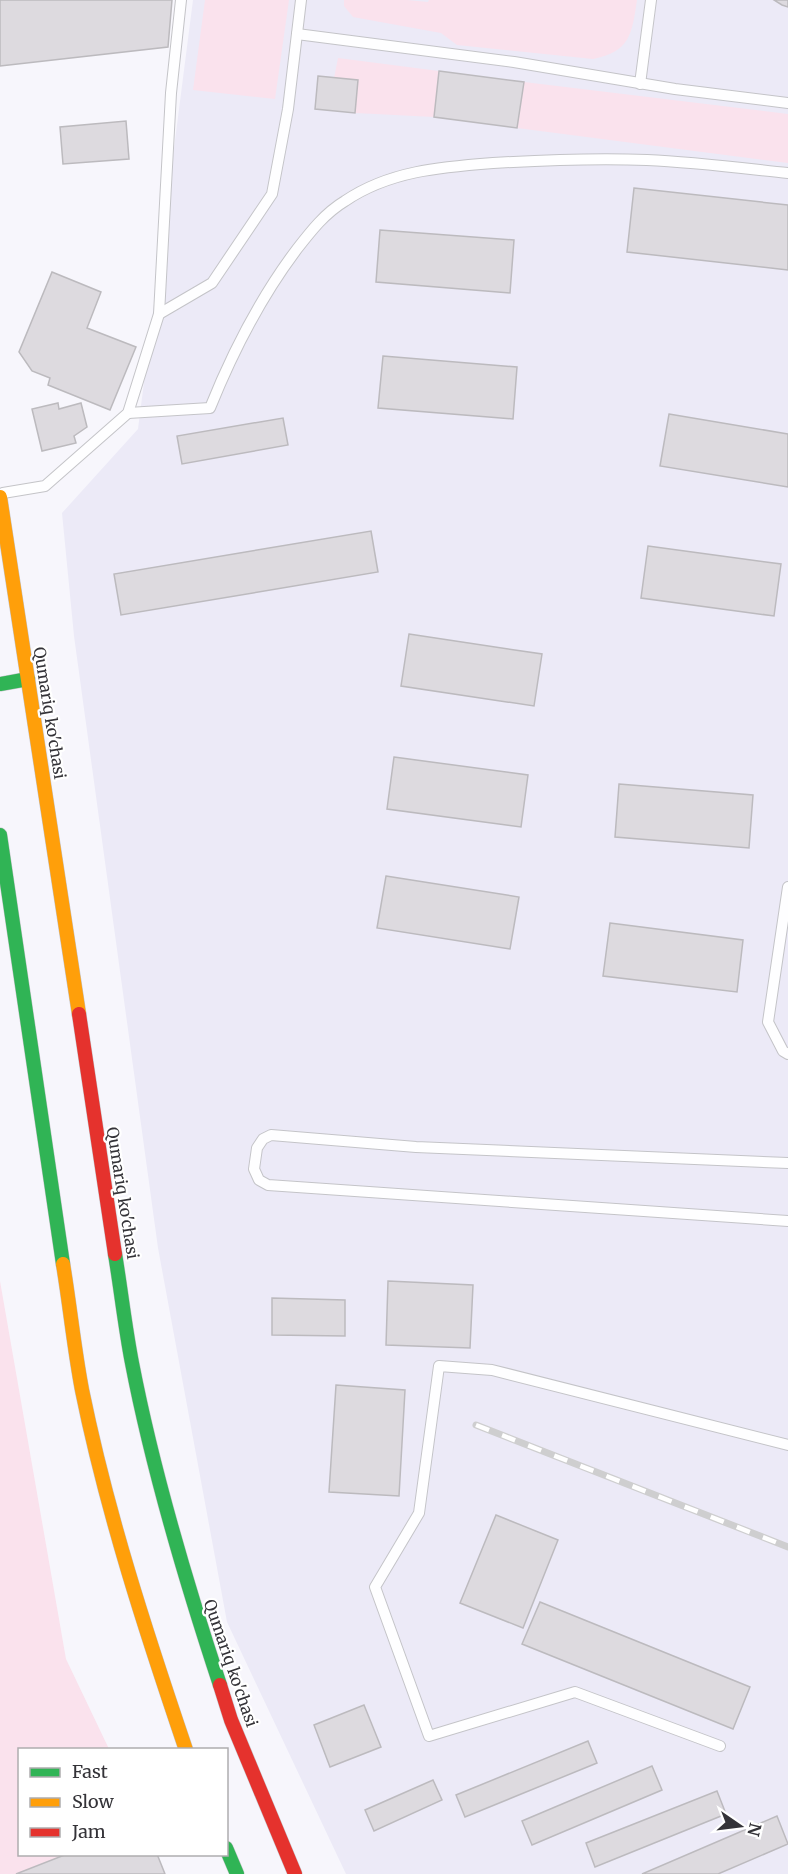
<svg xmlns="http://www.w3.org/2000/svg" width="788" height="1874" viewBox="0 0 788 1874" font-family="Merriweather,serif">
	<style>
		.built { fill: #eceaf7 }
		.green { fill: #fae2ed }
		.building { fill: #dddadf; stroke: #bcbabe; stroke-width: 1.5 }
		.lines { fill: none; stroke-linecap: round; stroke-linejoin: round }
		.lane-casing { stroke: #c4c4c8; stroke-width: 12 }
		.fast-casing { stroke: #c4c4c8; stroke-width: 15 }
		.slow-casing { stroke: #c4c4c8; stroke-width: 15 }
		.jam-casing { stroke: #c4c4c8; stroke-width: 15 }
		.lane { stroke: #fefeff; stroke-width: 10 }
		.fast { stroke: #30b455; stroke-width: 14 }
		.slow { stroke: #ff9f0a; stroke-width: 14 }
		.jam { stroke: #e5322d; stroke-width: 14 }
		.rail-casing { stroke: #cececf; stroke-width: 7 }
		.rail { stroke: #fff; stroke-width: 4.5; stroke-dasharray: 14; stroke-linecap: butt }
		.labels { text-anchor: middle; stroke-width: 4.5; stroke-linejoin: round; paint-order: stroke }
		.street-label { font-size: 16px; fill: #343338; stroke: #fff }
	</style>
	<rect width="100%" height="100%" fill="#f7f6fc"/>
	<path class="built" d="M193,0H788V1874H346L227,1622L158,1248L74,636L62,513L138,429Z"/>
	<g class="green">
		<path d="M205,0H289L275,99L193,90Z"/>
		<path d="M344,0H407L428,2L429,0H637C632,34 630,52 593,59L457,45L441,33L353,17L344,6Z"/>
		<path d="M338,58L439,71L434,117L355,113L334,78Z"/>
		<path d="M524,82L788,114V163L517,128Z"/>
		<path d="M0,1281L66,1659L109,1749L20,1750V1854L67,1855L16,1874H0Z"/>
	</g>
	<g class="building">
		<path d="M0,0H172L168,47L0,66Z"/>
		<path d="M774,0H788V7L782,5Z"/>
		<path d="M439,71L524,82L517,128L434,117Z"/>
		<path d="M318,76L358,80L355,113L315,109Z"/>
		<path d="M126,121L129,159L63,164L60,127Z"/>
		<path d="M634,188L788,205V270L627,252Z"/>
		<path d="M380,230L514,240L510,293L376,282Z"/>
		<path d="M52,272L101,292L87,328L136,347L110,410L48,385L50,378L32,371L19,352Z"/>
		<path d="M383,356L517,367L513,419L378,408Z"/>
		<path d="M58,403L59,409L81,403L87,427L74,436L76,443L42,451L32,409Z"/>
		<path d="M669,414L788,434V487L660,466Z"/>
		<path d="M283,418L288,445L182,464L177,436Z"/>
		<path d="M371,531L378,572L121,615L114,574Z"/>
		<path d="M648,546L781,564L774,616L641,598Z"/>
		<path d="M409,634L542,654L534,706L401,686Z"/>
		<path d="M394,757L528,775L521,827L387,809Z"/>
		<path d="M619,784L753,795L749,848L615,837Z"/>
		<path d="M386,876L519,897L510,949L377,928Z"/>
		<path d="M610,923L743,940L737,992L603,976Z"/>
		<path d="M388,1281L473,1285L470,1348L386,1345Z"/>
		<path d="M272,1298L345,1300V1336L272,1335Z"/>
		<path d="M336,1385L405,1390L399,1496L329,1492Z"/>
		<path d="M496,1515L558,1540L523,1628L460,1603Z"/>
		<path d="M540,1602L750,1687L733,1729L522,1644Z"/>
		<path d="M364,1705L381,1747L330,1767L314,1725Z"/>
		<path d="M588,1741L597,1763L465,1817L456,1795Z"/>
		<path d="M652,1766L662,1790L532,1845L522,1821Z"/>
		<path d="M433,1780L442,1800L374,1831L365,1810Z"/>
		<path d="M717,1791L726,1814L595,1867L586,1843Z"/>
		<path d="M777,1816L788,1844L718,1874H642Z"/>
		<path d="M67,1854H157L165,1874H16Z"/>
	</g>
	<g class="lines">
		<defs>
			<g id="lane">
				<path d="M297,34L514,62L675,89L788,103"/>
				<path d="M640,84L651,0"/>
				<path d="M159,314L212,283L272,194L288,109L301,0"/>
				<path d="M128,413L210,408C233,351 260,298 297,249C311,231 325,213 345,201C389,171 441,167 493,163C544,160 596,158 647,160C694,162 741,168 788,173"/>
				<path d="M3,493L45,486L128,413L159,314L171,93L181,0"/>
				<path d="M788,887L768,1022L783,1051L788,1054"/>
				<path d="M788,1163L416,1147L271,1135L263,1139L257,1148L254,1169L259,1180L268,1185L788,1221"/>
				<path d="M720,1746L575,1692L429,1736L375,1587L419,1513L439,1366L492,1370L788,1445"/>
			</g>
			<g id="fast">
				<path d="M0,684L28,679"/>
				<path d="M0,835L63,1264"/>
				<path d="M115,1254C121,1290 125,1327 132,1363C153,1472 185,1579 220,1685"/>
				<path d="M226,1848L237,1874"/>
			</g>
			<g id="slow">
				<path d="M0,497L79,1014"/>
				<path d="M63,1264C70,1306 74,1348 82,1390C107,1513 146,1632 186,1750"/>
			</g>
			<g id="jam">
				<path d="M79,1014L115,1254"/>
				<path d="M220,1685L231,1720L295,1874"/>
			</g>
		</defs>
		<use href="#lane" class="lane-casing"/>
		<use href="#fast" class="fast-casing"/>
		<use href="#slow" class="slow-casing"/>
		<use href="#jam" class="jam-casing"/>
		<use href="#lane" class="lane"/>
		<use href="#fast" class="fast"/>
		<use href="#slow" class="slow"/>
		<use href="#jam" class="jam"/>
		<defs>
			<path id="rail" d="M476,1425L788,1547"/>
		</defs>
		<use href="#rail" class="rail-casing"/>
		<use href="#rail" class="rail"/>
	</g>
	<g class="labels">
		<g class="street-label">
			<text transform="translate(50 713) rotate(81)" y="6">Qumariq ko'chasi</text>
			<text transform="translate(123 1193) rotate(81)" y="6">Qumariq ko'chasi</text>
			<text transform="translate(231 1663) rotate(71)" y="6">Qumariq ko'chasi</text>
		</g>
	</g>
	<rect x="18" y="1748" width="210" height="108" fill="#ffffff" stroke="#aeadaf" stroke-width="1.5"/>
	<rect x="30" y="1768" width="30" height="9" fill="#30b455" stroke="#aeadaf" stroke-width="1.5"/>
	<text x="72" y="1778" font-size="18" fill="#343338">Fast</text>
	<rect x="30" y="1798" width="30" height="9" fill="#ff9f0a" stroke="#aeadaf" stroke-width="1.5"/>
	<text x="72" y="1808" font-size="18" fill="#343338">Slow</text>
	<rect x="30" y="1828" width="30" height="9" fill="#e5322d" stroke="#aeadaf" stroke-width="1.5"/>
	<text x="72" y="1838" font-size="18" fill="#343338">Jam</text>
	<g transform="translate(740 1826) rotate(104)" stroke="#ffffff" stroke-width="4.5" paint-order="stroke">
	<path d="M0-4.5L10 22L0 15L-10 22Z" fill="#343338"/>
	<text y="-9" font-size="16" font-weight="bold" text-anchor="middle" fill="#343338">N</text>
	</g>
</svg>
